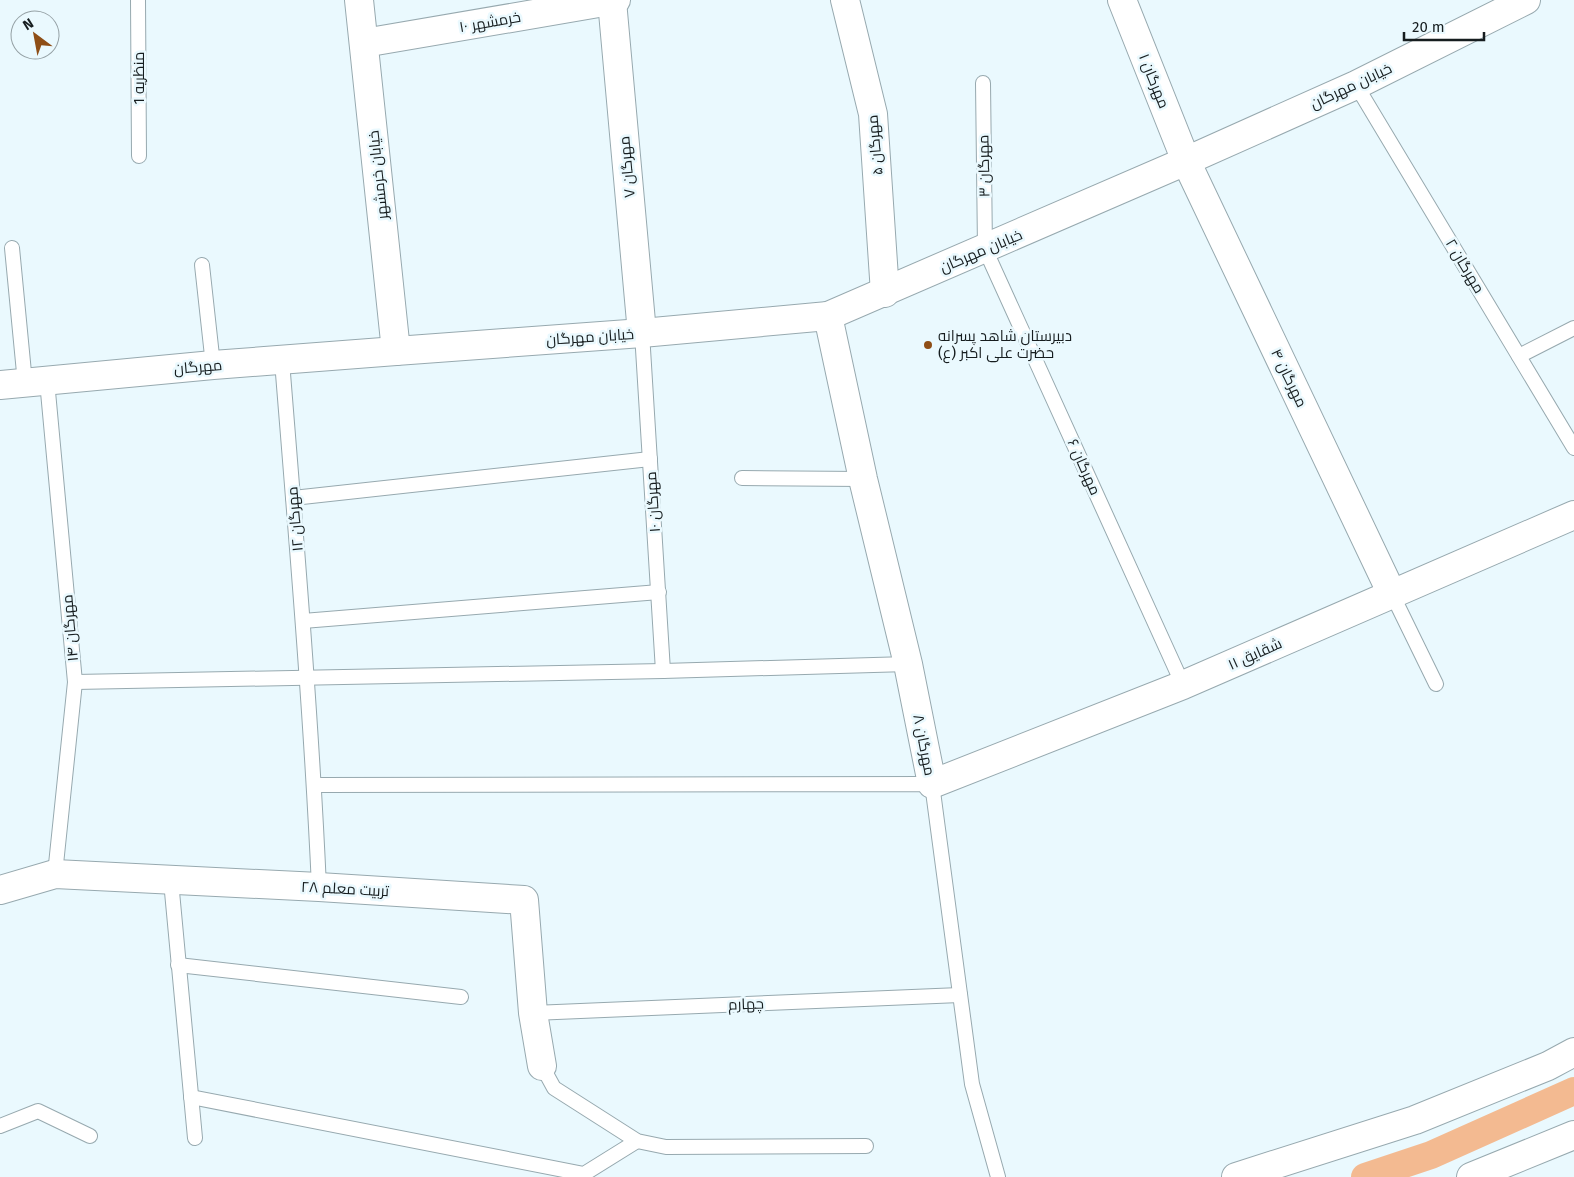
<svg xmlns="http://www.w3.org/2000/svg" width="1574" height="1177" viewBox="0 0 1574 1177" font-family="'Fira Sans',Cairo,sans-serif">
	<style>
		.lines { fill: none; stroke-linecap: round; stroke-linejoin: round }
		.canal { stroke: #f3ba91; stroke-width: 28 }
		.service-casing { stroke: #97a9af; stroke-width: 16 }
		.minor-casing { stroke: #97a9af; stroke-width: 30 }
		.tertiary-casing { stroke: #97a9af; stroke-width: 30 }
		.service { stroke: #fff; stroke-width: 14 }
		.minor { stroke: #fff; stroke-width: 28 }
		.tertiary { stroke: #fff; stroke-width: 28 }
		.poi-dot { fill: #8e4e16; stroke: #eaf9fe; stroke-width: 2 }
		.labels { text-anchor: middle; stroke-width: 5; stroke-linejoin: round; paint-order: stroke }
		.street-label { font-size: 15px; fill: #161d1f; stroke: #eaf9fe }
		.poi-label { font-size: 15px; fill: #161d1f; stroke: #eaf9fe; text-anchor: start }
	</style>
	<rect width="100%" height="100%" fill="#eaf9fe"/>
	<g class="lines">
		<path class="canal" d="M1365,1177L1431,1155L1574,1091"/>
		<defs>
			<g id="service">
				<path d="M138,0L139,156"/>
				<path d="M983,83L985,249L1183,685"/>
				<path d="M1356,85L1574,448"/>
				<path d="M12,248L25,383"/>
				<path d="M202,265L213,365"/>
				<path d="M642,333L663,671"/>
				<path d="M1519,356L1574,328"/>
				<path d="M282,361C296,536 311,711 319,887"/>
				<path d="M47,381L75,682L55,874"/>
				<path d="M742,478L863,479"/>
				<path d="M293,498L650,459"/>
				<path d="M1392,594L1436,684"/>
				<path d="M303,621L659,592"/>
				<path d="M75,682L663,671L908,664"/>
				<path d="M315,785L932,784L972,1084L998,1177"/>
				<path d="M171,881L195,1138"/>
				<path d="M178,965L461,997"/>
				<path d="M533,1013L960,995"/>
				<path d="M542,1066L554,1088L637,1141L666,1147L866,1146"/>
				<path d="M191,1097L584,1174L637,1141"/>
				<path d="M0,1126L38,1111L90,1136"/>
			</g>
			<g id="minor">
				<path d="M845,0L873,114L885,293"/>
				<path d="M1122,0L1186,161L1392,594"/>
				<path d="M612,1L642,333"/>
				<path d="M364,43L616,0"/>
				<path d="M828,316L863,479L908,664L932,784L1183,685L1574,515"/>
				<path d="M0,385L213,365L396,351"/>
				<path d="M0,890L55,874L319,887L524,900L533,1013L542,1066"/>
			</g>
			<g id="tertiary">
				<path d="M359,0L396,351L642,333L828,316L1186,161L1356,85L1526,0"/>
				<path d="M1236,1177L1415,1120L1548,1066L1574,1052"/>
				<path d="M1471,1177L1574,1135"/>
			</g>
		</defs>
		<use href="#service" class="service-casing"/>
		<use href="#minor" class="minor-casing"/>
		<use href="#tertiary" class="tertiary-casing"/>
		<use href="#service" class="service"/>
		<use href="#minor" class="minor"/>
		<use href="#tertiary" class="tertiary"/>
	</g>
	<circle class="poi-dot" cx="928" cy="345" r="5"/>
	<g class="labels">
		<g class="street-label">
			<text transform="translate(490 22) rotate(-10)" y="5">خرمشهر ۱۰</text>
			<text transform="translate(139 78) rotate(-90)" y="5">منظریه 1</text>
			<text transform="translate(1154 81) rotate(68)" y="5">مهرگان ۱</text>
			<text transform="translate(1351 86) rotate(-25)" y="5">خیابان مهرگان</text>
			<text transform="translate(875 145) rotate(-95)" y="5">مهرگان ۵</text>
			<text transform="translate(984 166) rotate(-91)" y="5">مهرگان ۳</text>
			<text transform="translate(627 167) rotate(-95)" y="5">مهرگان ۷</text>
			<text transform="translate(378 175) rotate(-96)" y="5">خیابان خرمشهر</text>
			<text transform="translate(981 251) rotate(-23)" y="5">خیابان مهرگان</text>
			<text transform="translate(1465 266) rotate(59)" y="5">مهرگان ۲</text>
			<text transform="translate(590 337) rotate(-4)" y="5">خیابان مهرگان</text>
			<text transform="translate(198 367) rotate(-5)" y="5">مهرگان</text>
			<text transform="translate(1289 378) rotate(64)" y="5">مهرگان ۴</text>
			<text transform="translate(1084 467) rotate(66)" y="5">مهرگان ۶</text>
			<text transform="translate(653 502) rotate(-94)" y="5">مهرگان ۱۰</text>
			<text transform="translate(295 519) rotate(-95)" y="5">مهرگان ۱۲</text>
			<text transform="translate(70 628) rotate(-95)" y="5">مهرگان ۱۴</text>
			<text transform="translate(1255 654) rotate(-24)" y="5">شقایق ۱۱</text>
			<text transform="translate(924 745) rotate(79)" y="5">مهرگان ۸</text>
			<text transform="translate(345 889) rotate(3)" y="5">تربیت معلم ۲۸</text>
			<text transform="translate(746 1004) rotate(-2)" y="5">چهارم</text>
		</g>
		<g class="poi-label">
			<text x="938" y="341">دبیرستان شاهد پسرانه<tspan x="938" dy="17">حضرت علی اکبر (ع)</tspan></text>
		</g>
	</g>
	<g transform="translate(35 35) rotate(328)"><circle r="24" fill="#eaf9fe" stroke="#95a1a5"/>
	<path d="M0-4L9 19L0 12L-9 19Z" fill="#8e4e16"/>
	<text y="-8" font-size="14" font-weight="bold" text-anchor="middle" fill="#161d1f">N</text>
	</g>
	<path d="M1404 32v8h80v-8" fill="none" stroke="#161d1f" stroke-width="2.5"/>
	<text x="1412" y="32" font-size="15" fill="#161d1f" stroke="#eaf9fe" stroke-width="4" paint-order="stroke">20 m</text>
</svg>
